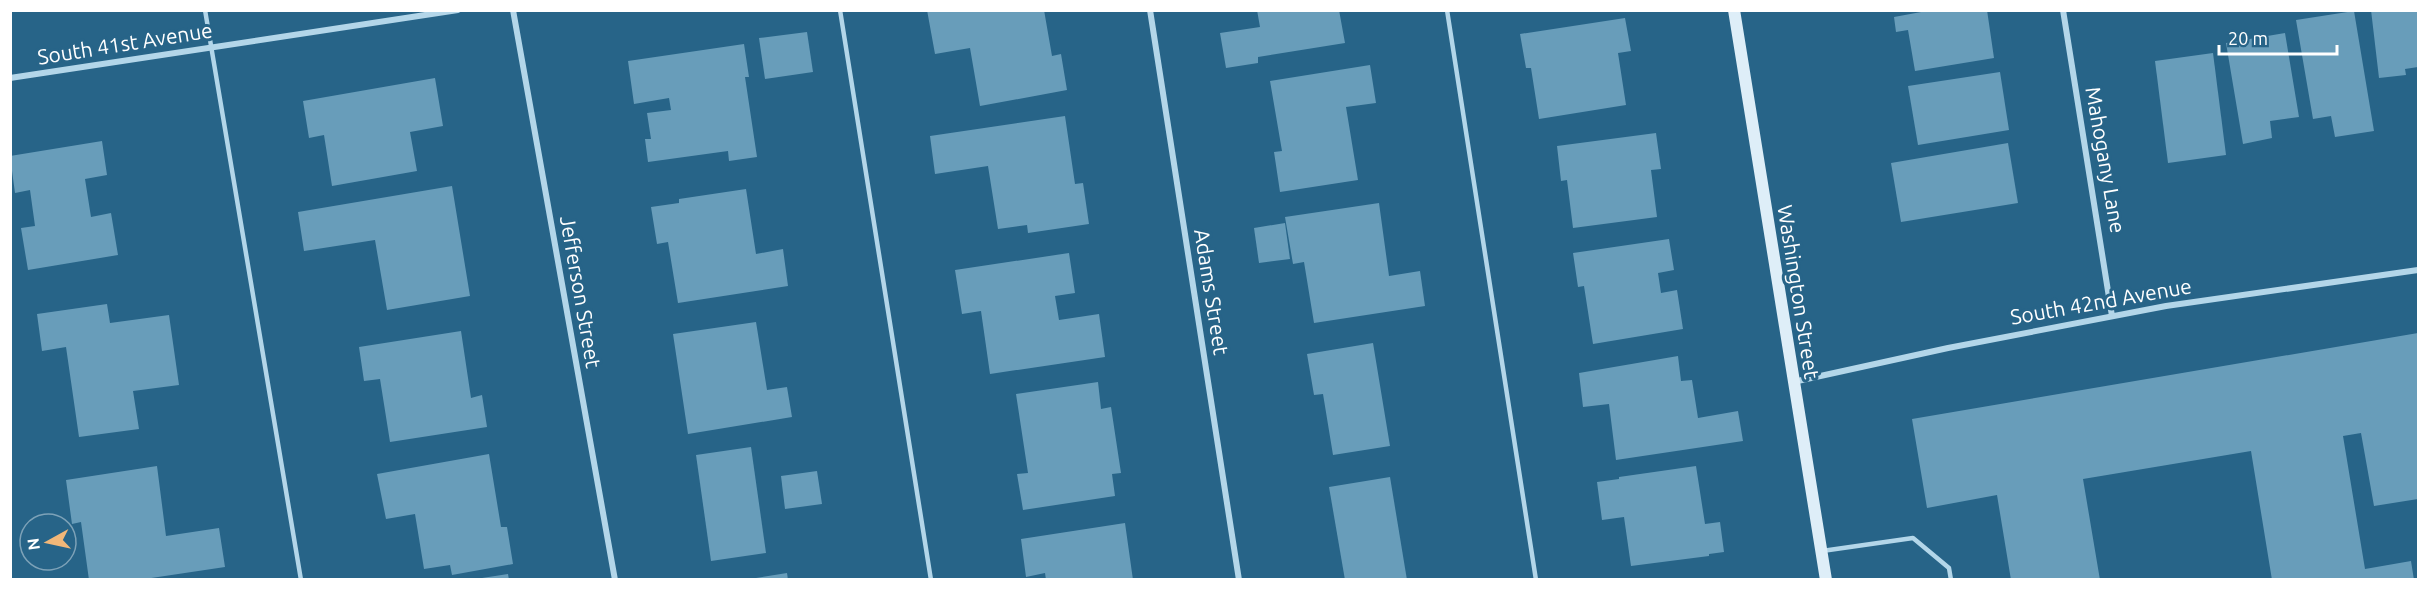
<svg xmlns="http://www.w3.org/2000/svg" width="2429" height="590" viewBox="0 0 2429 590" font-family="Ubuntu,sans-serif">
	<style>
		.building { fill: #689dba }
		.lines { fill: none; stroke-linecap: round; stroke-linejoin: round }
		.lane { stroke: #b3d6e9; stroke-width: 4.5 }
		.street { stroke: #b3d6e9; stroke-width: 6 }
		.secondary { stroke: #deeef8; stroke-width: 12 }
		.labels { text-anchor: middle; stroke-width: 6; stroke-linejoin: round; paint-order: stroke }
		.street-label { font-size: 21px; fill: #fff; stroke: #276488 }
	</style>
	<rect width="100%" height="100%" fill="#276488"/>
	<g class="building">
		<path d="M927,10H1044L1052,56L1061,54L1067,90L980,106L970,48L935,54Z"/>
		<path d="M1257,10H1339L1345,43L1258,57V63L1226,68L1220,33L1260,27Z"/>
		<path d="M1932,10H1987L1994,58L1915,71L1908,30L1896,32L1894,17Z"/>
		<path d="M2371,10H2418V67L2405,69L2406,75L2379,78Z"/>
		<path d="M2354,11L2374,131L2335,137L2331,116L2313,119L2296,20Z"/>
		<path d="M1625,18L1631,51L1618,53L1626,105L1539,119L1531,68H1526L1520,34Z"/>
		<path d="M807,32L813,72L765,79L759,38Z"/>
		<path d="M2285,33L2299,117L2270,121L2272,138L2243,144L2226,43Z"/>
		<path d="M744,44L749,77H745L757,157L729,161L728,151L648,162L645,139H651L647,113L671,110L669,98L634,104L628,61Z"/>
		<path d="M2213,53L2226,155L2168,163L2155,61Z"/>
		<path d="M1370,65L1376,103L1346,107L1358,180L1280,192L1274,152L1282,151L1270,81Z"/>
		<path d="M2000,72L2009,130L1918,145L1908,86Z"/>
		<path d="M435,78L443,126L410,132L417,171L332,186L324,135L309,138L303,101Z"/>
		<path d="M1065,116L1075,184L1083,183L1089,224L1028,233L1027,225L998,229L988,166L935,174L930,136Z"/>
		<path d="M1656,133L1661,169L1651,170L1657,217L1573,228L1567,180L1561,181L1557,146Z"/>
		<path d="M102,141L107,175L85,179L91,217L111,213L118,255L28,270L21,228L35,226L30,190L15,193L10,156Z"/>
		<path d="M2008,143L2018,203L1901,222L1891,163Z"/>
		<path d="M452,186L470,296L387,310L375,240L304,251L298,212Z"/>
		<path d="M746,189L756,254L783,249L788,286L678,303L668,242L657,244L651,207L679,203V199Z"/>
		<path d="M1379,203L1389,276L1420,271L1425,306L1314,323L1304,262L1293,264L1285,217Z"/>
		<path d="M1285,223L1290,259L1259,263L1254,228Z"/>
		<path d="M1669,239L1674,270L1658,273L1661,293L1677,290L1683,329L1593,344L1584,286L1578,287L1573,253Z"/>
		<path d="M1069,253L1075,293L1055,296L1059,320L1099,314L1105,357L990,374L981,311L962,314L955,270Z"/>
		<path d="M107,304L110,323L169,315L179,385L133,391L139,429L79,437L66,347L42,351L37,314Z"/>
		<path d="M756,322L767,390L787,387L792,417L688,434L673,334Z"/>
		<path d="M461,331L471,398L482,395L487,427L390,442L380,379L364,381L359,347Z"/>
		<path d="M2418,333V499L2374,506L2361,433L2343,436L2365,569L2411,561L2414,580H2272L2251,451L2083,479L2100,580H2011L1997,495L1927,508L1912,419Z"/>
		<path d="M1373,343L1390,446L1333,455L1323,394L1314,395L1307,354Z"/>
		<path d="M1678,356L1681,381L1692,380L1698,418L1738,411L1743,441L1616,460L1609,404L1583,407L1579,373Z"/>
		<path d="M1098,382L1101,409L1111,407L1121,473L1112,474L1115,496L1023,510L1017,474L1028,473L1016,394Z"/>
		<path d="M751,447L766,553L711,561L696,455Z"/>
		<path d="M489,454L501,527H507L513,564L452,575L450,565L424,569L415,514L386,519L377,474Z"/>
		<path d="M157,466L166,536L219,528L225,567L138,580H89L81,522L72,524L66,480Z"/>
		<path d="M1696,466L1705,524L1720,522L1724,552L1709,554V556L1631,566L1624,517L1602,520L1597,482L1619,479V477Z"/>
		<path d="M817,471L822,504L785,509L781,476Z"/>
		<path d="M1390,477L1407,580H1345L1329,487Z"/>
		<path d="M1125,523L1133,580H1046L1045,573L1026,577L1021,539Z"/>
		<path d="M787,573L788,580H756V578Z"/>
		<path d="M508,574L509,580H482V578Z"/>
	</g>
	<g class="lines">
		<g class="lane">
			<path d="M205,10L301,580"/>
			<path d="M840,10L931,580"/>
			<path d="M1447,10L1536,580"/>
			<path d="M1822,551L1913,538L1949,568L1951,580"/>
		</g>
		<g class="street">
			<path d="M513,10L615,580"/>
			<path d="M1150,10L1239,580"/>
			<path d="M2063,10L2112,316"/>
			<path d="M10,78L458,10"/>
			<path d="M1793,382L1948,348L2166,306L2418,270"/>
		</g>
		<path class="secondary" d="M1734,10L1826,580"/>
	</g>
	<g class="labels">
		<g class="street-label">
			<text transform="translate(125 44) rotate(-9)" y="7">South 41st Avenue</text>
			<text transform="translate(2105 160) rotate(80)" y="7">Mahogany Lane</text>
			<text transform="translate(580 292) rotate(80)" y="7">Jefferson Street</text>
			<text transform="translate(1211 292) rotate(81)" y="7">Adams Street</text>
			<text transform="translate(1798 292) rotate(81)" y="7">Washington Street</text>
			<text transform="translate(2101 302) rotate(-10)" y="7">South 42nd Avenue</text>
		</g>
	</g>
	<rect width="2429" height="590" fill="none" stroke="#ffffff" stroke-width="24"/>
	<g transform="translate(48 542) rotate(262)"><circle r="28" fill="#276488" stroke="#7da2b8" stroke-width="1.5"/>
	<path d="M0-4.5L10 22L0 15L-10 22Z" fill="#f1b779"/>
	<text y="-9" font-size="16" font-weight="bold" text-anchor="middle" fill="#ffffff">N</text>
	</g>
	<path d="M2219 45v9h118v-9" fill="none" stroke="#ffffff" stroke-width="3"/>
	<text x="2228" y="45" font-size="18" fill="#ffffff" stroke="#276488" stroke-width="4.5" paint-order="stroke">20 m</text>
</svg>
